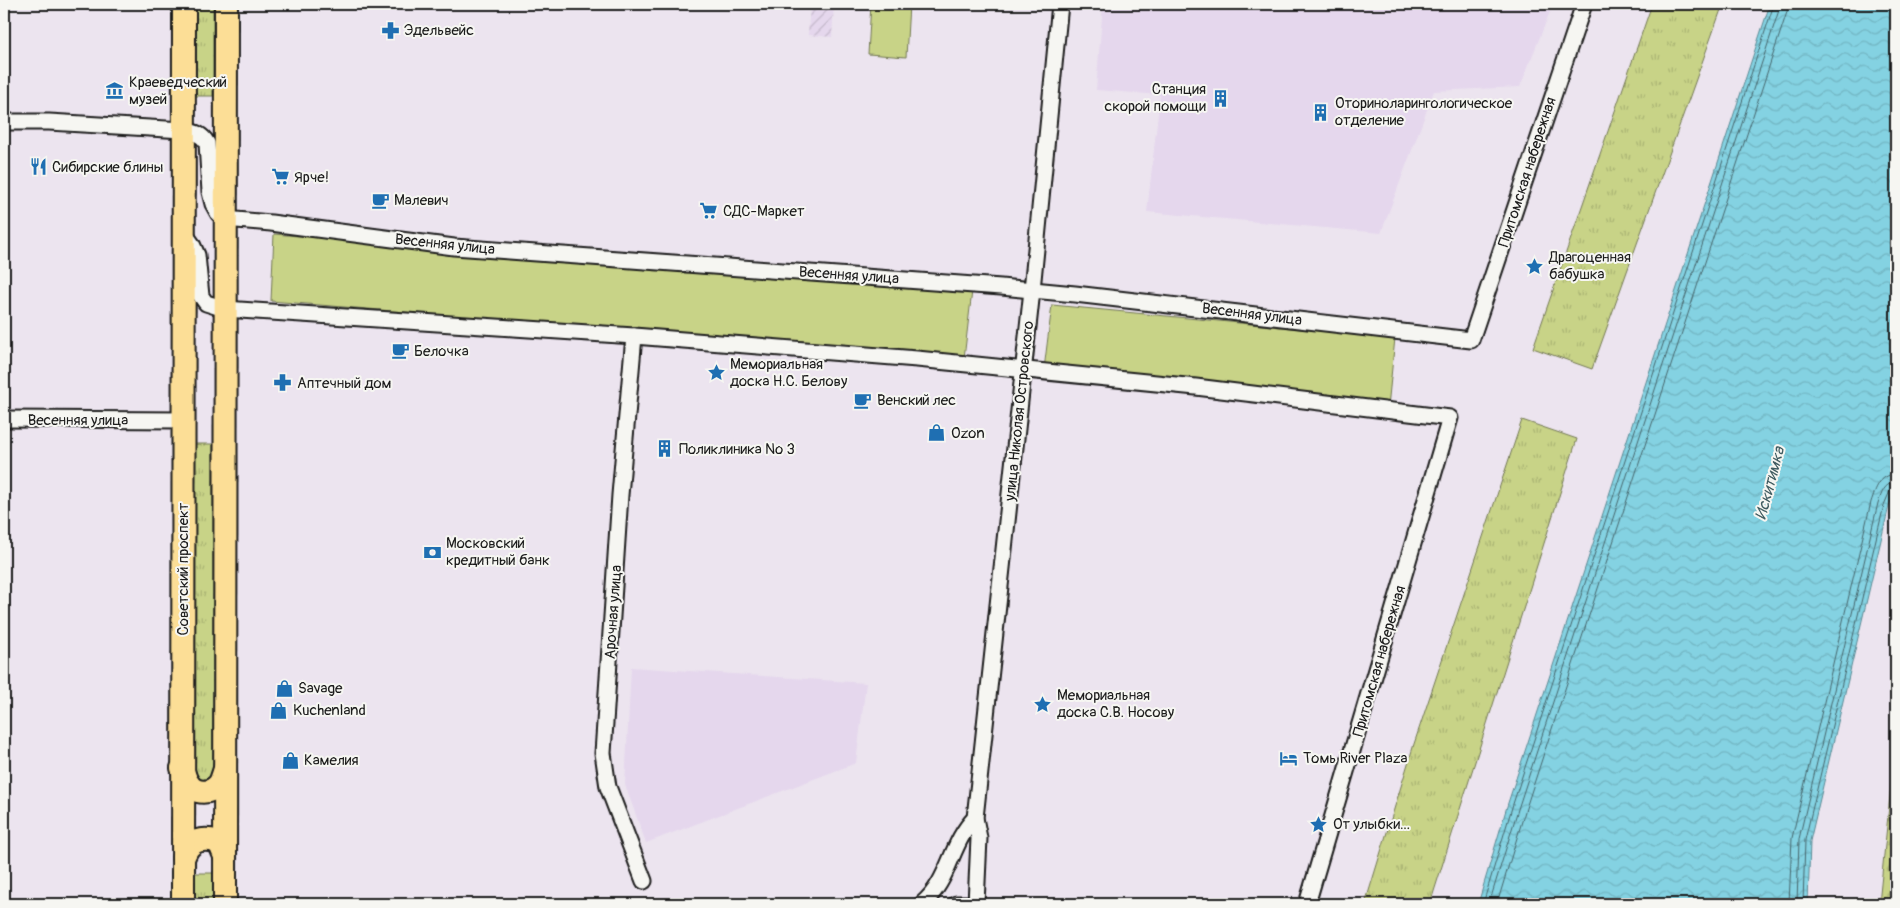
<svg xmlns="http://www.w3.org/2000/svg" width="1900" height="908" viewBox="0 0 1900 908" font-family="Pangolin,sans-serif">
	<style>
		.built { fill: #e5d7ed }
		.industrial { fill: url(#industrial-furrows) }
		.grass { fill: url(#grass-tufts); stroke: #727852 }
		.forest { fill: url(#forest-firs); stroke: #727852 }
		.park { fill: #c8d387; stroke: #727852 }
		.water { fill: url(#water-waves); stroke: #5a8993 }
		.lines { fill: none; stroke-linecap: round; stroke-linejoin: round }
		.shore { stroke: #46656b; stroke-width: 1 }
		.street-casing { stroke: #1c1c1c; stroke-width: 19 }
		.primary-casing { stroke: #1c1c1c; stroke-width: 26 }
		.street { stroke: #f6f6f2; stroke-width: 15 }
		.primary { stroke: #fcde96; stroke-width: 22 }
		.labels { text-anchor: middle; stroke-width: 4; stroke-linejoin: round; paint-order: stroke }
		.poi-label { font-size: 15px; fill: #1c1c1c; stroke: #f6f6f2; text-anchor: start }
		.street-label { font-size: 15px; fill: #1c1c1c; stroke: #f6f6f2 }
		.water-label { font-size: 16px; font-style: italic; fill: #405c61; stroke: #f6f6f2 }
	</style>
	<defs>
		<pattern id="industrial-furrows" width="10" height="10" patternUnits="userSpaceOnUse" patternTransform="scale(1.25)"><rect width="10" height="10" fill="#e5d7ed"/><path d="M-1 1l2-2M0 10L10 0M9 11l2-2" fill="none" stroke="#c4b8cb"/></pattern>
		<pattern id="grass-tufts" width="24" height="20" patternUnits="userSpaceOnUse" patternTransform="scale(1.25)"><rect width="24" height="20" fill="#c8d387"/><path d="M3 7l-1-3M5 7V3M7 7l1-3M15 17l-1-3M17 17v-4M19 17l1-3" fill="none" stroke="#abb574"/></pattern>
		<pattern id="forest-firs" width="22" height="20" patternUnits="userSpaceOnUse" patternTransform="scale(1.25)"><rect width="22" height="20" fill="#c8d387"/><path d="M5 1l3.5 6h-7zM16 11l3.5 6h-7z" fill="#abb574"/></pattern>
		<pattern id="water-waves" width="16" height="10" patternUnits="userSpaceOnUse" patternTransform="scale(1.25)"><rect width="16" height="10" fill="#84d2e2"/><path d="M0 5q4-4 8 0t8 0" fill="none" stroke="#71b4c1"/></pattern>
	</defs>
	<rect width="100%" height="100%" fill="#ece4ef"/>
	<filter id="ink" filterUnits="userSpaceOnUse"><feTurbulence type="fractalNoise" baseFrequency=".02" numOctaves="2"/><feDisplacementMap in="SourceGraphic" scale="10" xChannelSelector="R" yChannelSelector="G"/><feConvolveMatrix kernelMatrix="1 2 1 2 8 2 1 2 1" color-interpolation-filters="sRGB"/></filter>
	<g filter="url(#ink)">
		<g class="built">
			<path d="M1103,4H1553L1520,87L1434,91L1381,233L1147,212L1160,95L1096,90Z"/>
			<path d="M631,667L866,683L856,763L646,843L625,785Z"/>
		</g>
		<path class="industrial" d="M810,4H834L832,37L808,35Z"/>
		<g class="grass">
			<rect x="196" y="4" width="17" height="92"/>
			<path d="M1652,4H1723L1592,369L1533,348Z"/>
			<path d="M1522,420L1577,439L1430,904H1365L1414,744Z"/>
			<path d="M194,444H213V773L209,779L204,780L198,778L195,773Z"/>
			<rect x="195" y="873" width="18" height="31"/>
		</g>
		<path class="forest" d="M1896,735V904H1879L1896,737Z"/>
		<g class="park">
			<path d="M871,4H909L906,57L868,54Z"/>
			<path d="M274,234L972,291L964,358L271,301Z"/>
			<path d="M1052,305L1395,338L1388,407L1043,377Z"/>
		</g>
		<path class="water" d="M1770,4H1896V487L1889,506L1810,841L1808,904H1478L1508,803Z"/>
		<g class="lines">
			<g class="shore">
				<path d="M1483,904L1513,804L1774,4"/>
				<path d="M1489,904L1519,806L1781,4"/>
				<path d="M1497,904L1526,808L1787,12L1788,4"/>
				<path d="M1789,904L1792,838L1871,502C1876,488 1879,475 1896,474"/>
				<path d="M1797,904L1799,839L1878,503C1882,493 1884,483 1896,482"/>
				<path d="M1803,904L1805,840L1884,505L1890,491L1896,488"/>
			</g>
			<defs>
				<g id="street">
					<path d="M4,122H49L183,130C193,132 201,133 207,143L210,192L213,204L218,213L225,219L271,223L454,247L1001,287L1075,294L1471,340L1584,4"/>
					<path d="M185,234L192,244L197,255L201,296L206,303L225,309L634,336L917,359L1196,387L1450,418L1307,904"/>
					<path d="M634,336L620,495L603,753L608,787L644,881"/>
					<path d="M4,419L183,420"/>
					<path d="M922,904C950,881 950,843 975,818"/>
					<path d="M956,904H966"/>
					<path d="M976,904L979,838L975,818L1032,290L1060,4"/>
				</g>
				<g id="primary">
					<path d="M182,768C184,773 185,779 188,783C195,795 211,794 219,784C222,780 223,774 225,769"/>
					<path d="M183,858C185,854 187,848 191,845C198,838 214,838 220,845C222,848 223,853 225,856"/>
					<path d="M183,904L184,4"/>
					<path d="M225,904L226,4"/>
				</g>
			</defs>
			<use href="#street" class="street-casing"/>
			<use href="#primary" class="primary-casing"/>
			<use href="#street" class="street"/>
			<use href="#primary" class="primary"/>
		</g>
	</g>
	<defs>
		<symbol id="pharmacy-bare" viewBox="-9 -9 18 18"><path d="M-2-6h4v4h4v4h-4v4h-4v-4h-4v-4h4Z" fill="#1f6fb2" stroke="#f6f6f2" stroke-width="2.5" paint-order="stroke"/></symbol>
		<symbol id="museum-bare" viewBox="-9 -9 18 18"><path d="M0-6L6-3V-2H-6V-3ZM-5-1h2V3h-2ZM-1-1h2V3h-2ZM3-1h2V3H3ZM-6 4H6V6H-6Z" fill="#1f6fb2" stroke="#f6f6f2" stroke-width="2.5" paint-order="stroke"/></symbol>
		<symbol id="building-bare" viewBox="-9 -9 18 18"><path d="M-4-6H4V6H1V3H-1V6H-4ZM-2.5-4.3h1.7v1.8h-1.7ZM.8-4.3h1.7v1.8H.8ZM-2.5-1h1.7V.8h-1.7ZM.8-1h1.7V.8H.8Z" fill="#1f6fb2" stroke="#f6f6f2" stroke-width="2.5" paint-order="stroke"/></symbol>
		<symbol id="restaurant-bare" viewBox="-9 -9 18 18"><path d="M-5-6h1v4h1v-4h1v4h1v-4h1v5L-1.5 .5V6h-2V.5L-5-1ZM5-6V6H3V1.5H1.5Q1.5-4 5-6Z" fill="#1f6fb2" stroke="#f6f6f2" stroke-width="2.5" paint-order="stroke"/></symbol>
		<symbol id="supermarket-bare" viewBox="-9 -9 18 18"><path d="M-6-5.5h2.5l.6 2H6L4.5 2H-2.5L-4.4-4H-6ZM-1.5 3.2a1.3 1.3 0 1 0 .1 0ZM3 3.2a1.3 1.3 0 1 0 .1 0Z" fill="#1f6fb2" stroke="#f6f6f2" stroke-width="2.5" paint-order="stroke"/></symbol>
		<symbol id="cafe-bare" viewBox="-9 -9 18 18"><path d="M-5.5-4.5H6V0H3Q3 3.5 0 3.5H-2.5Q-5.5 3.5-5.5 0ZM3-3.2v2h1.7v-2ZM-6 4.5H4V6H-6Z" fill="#1f6fb2" stroke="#f6f6f2" stroke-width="2.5" paint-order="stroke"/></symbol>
		<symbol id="sight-bare" viewBox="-9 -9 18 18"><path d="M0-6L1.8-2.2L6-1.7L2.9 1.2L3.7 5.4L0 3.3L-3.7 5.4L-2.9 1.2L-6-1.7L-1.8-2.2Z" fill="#1f6fb2" stroke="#f6f6f2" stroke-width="2.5" paint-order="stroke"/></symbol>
		<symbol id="shop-bare" viewBox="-9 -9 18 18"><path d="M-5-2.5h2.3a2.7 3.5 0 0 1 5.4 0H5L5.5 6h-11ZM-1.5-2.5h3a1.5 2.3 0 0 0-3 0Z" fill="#1f6fb2" stroke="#f6f6f2" stroke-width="2.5" paint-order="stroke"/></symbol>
		<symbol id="bank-bare" viewBox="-9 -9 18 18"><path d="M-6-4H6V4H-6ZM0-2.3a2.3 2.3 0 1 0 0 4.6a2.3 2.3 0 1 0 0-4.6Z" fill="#1f6fb2" stroke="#f6f6f2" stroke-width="2.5" paint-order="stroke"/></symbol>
		<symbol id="hotel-bare" viewBox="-9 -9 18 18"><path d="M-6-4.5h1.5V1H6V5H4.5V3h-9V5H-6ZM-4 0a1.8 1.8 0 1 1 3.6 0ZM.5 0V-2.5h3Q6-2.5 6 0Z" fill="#1f6fb2" stroke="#f6f6f2" stroke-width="2.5" paint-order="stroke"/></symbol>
	</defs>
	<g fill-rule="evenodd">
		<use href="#pharmacy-bare" x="378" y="18" width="25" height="25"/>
		<use href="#museum-bare" x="102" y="78" width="25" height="25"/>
		<use href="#building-bare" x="1208" y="86" width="25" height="25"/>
		<use href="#building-bare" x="1308" y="100" width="25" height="25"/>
		<use href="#restaurant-bare" x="26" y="154" width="25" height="25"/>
		<use href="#supermarket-bare" x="268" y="164" width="25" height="25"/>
		<use href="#cafe-bare" x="368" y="188" width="25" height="25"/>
		<use href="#supermarket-bare" x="696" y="198" width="25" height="25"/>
		<use href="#sight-bare" x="1522" y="254" width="25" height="25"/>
		<use href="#cafe-bare" x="388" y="338" width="25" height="25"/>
		<use href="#sight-bare" x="704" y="360" width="25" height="25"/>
		<use href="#pharmacy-bare" x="270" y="370" width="25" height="25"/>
		<use href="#cafe-bare" x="850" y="388" width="25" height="25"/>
		<use href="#shop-bare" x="924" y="420" width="25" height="25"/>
		<use href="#building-bare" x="652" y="436" width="25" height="25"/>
		<use href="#bank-bare" x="420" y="540" width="25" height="25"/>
		<use href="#shop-bare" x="272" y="676" width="25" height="25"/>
		<use href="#sight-bare" x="1030" y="692" width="25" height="25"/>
		<use href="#shop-bare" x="266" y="698" width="25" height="25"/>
		<use href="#hotel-bare" x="1276" y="746" width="25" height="25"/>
		<use href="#shop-bare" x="278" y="748" width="25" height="25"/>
		<use href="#sight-bare" x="1306" y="812" width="25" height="25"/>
	</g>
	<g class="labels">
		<g class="poi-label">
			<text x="404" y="35">Эдельвейс</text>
			<text x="129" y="87">Краеведческий<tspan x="129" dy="17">музей</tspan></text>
			<text x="1206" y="94" text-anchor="end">Станция<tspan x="1206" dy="17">скорой помощи</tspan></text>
			<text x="1335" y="108">Оториноларингологическое<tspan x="1335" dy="17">отделение</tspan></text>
			<text x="52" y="172">Сибирские блины</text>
			<text x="294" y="182">Ярче!</text>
			<text x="394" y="205">Малевич</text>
			<text x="723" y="216">СДС-Маркет</text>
			<text x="1549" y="262">Драгоценная<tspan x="1549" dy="17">бабушка</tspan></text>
			<text x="414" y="356">Белочка</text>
			<text x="730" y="369">Мемориальная<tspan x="730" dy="17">доска Н.С. Белову</tspan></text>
			<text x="297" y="388">Аптечный дом</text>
			<text x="877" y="405">Венский лес</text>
			<text x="951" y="438">Ozon</text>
			<text x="679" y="454">Поликлиника № 3</text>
			<text x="446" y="548">Московский<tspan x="446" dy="17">кредитный банк</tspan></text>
			<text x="298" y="693">Savage</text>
			<text x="1057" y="700">Мемориальная<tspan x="1057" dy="17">доска С.В. Носову</tspan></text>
			<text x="293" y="715">Kuchenland</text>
			<text x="1303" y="763">Томь River Plaza</text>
			<text x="304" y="765">Камелия</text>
			<text x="1333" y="829">От улыбки...</text>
		</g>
		<g class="street-label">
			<text transform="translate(1527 172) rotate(-72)" y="5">Притомская набережная</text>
			<text transform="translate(445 244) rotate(6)" y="5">Весенняя улица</text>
			<text transform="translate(849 275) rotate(4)" y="5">Весенняя улица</text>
			<text transform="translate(1252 314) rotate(7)" y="5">Весенняя улица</text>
			<text transform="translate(1019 411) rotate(-84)" y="5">улица Николая Островского</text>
			<text x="78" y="425">Весенняя улица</text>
			<text transform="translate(183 569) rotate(-90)" y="5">Советский проспект</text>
			<text transform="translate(613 612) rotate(-86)" y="5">Арочная улица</text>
			<text transform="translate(1379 661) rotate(-74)" y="5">Притомская набережная</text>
		</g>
		<g class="water-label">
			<text transform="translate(1769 483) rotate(-75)" y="6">Искитимка</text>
		</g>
	</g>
	<rect width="1900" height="908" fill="none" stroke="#f6f6f2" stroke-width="20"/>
	<rect x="10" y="10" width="1880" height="888" fill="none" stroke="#1c1c1c" stroke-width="2" filter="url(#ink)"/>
</svg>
